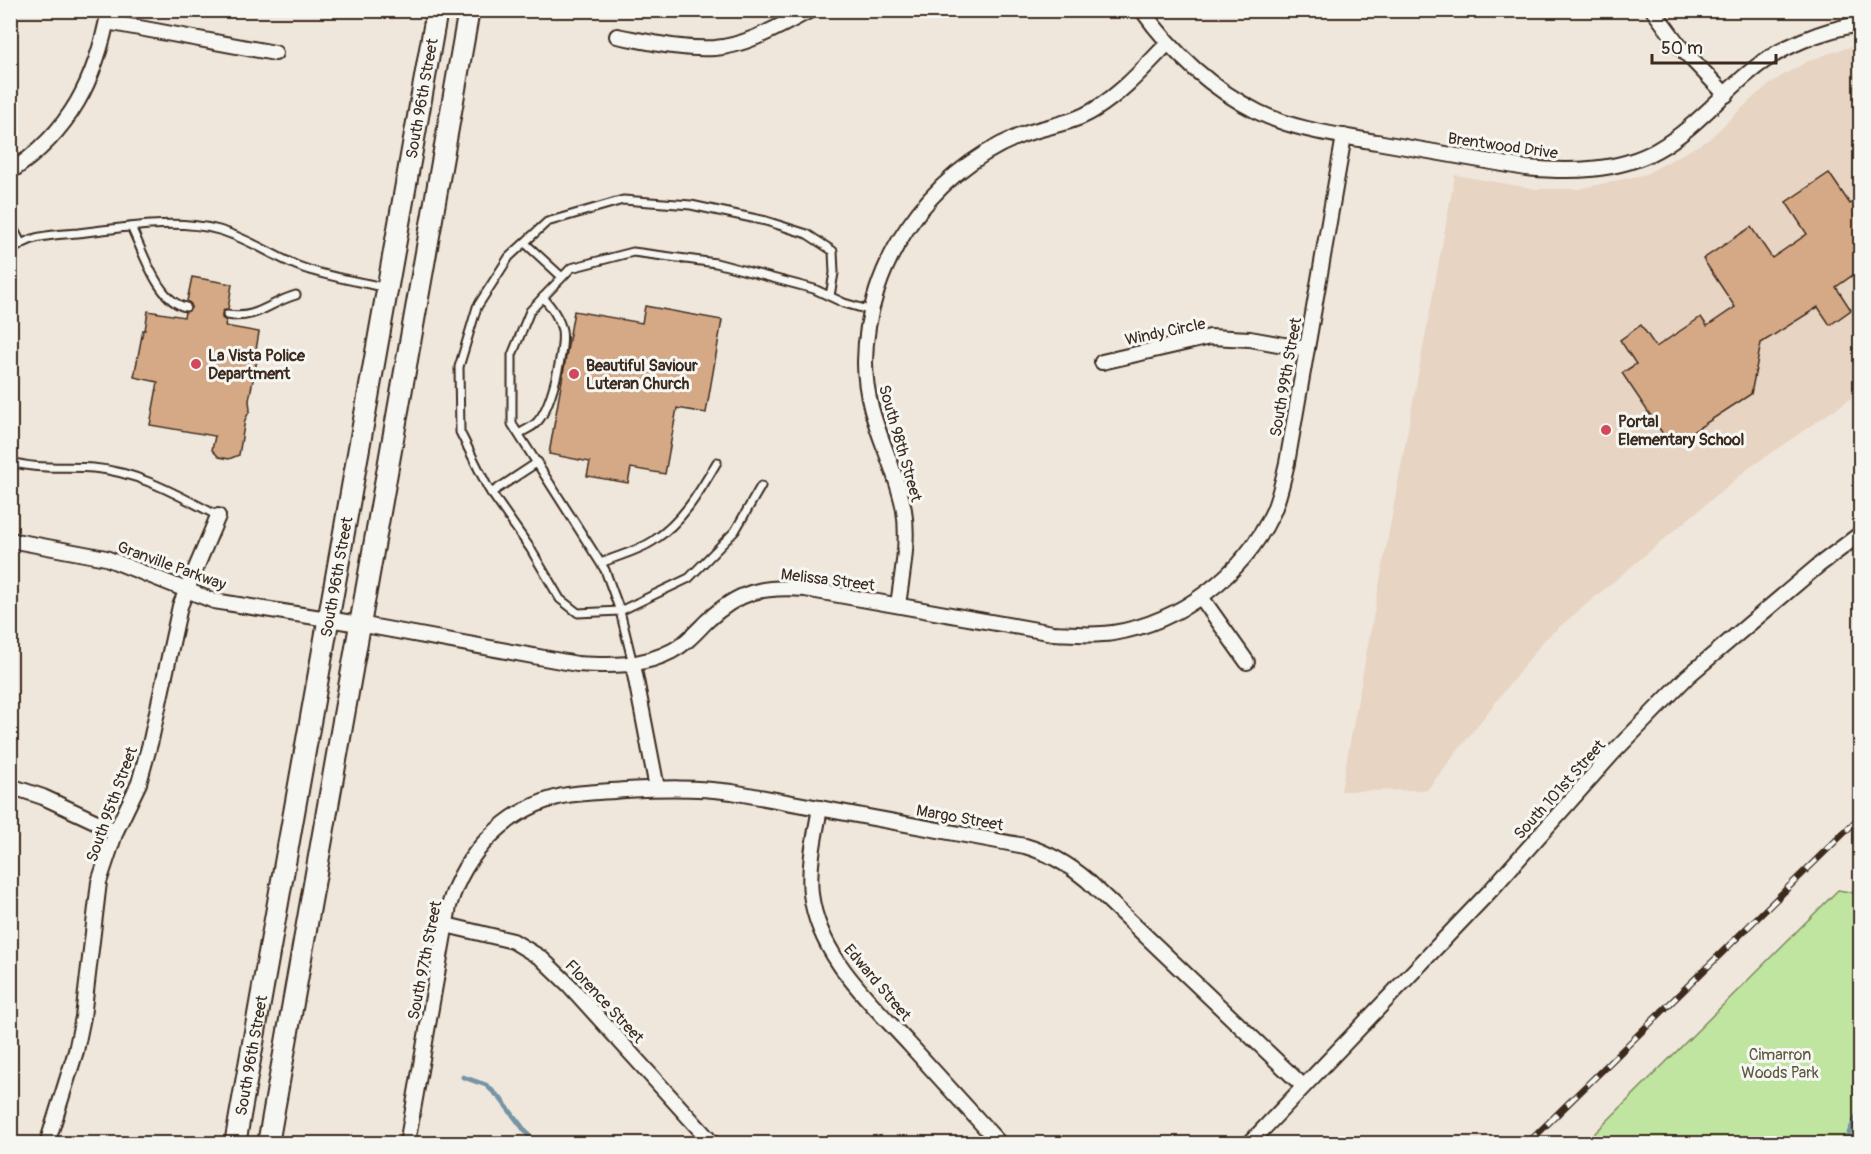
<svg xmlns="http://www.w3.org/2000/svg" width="1871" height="1154" viewBox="0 0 1871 1154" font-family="Pangolin,sans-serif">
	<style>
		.built { fill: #e7d4c2 }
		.green { fill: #c0e5a0; stroke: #7e885f; stroke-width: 1.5 }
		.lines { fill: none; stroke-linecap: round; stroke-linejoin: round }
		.stream { stroke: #7594a4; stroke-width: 5 }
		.building { fill: #d5a986; stroke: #3b2a1e; stroke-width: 1.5 }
		.lane-casing { stroke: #3b2a1e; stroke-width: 11 }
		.street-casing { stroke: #3b2a1e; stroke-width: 18 }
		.secondary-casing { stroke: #3b2a1e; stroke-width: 24 }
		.lane { stroke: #f6f6f2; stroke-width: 7 }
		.street { stroke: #f6f6f2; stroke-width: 14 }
		.secondary { stroke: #f6f6f2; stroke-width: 20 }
		.rail-casing { stroke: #3b2a1e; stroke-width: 7 }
		.rail { stroke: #f6f6f2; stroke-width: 4.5; stroke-dasharray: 14; stroke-linecap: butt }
		.poi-dot { fill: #d1495b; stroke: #f6f6f2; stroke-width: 2 }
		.labels { text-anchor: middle; stroke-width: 6; stroke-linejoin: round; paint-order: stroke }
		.street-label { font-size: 16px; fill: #3b2a1e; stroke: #f6f6f2 }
		.poi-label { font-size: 16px; font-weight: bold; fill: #3b2a1e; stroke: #f6f6f2; text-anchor: start }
		.park-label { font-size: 16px; fill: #5c593e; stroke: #f6f6f2 }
	</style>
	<rect width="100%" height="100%" fill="#efe7dc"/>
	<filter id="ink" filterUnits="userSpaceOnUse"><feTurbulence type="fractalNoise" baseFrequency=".0167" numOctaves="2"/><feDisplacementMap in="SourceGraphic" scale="12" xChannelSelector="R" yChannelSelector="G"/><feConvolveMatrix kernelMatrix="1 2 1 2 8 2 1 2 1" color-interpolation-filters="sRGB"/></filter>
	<g filter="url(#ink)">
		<path class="built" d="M1860,45V392L1749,468L1545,639L1427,790L1341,791L1455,175L1536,189H1579L1646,174L1708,140L1757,94L1780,77L1808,61L1842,49Z"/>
		<path class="green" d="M1838,890L1860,894V1143H1585Z"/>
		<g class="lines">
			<g class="stream">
				<path d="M463,1077L486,1085L500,1098L535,1144"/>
				<path d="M1844,1144L1860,1109"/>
			</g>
		</g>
		<g class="building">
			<path d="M1829,173L1850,204L1860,198V270L1836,287L1851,310L1830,325L1818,307L1761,343L1751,394L1671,446L1622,373L1636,364L1620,340L1641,325L1656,347L1701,317L1707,326L1735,307L1703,259L1751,227L1772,258L1807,234L1786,202Z"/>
			<path d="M192,277L232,284L228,309L224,310L222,314V318L226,321L225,326L259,332L256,350H259L249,400L250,410L245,420L239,455L229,459L219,457L212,450L215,436L150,425L158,382L134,377L143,330H145L148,311L184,317L185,312L191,308V304L187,301Z"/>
			<path d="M645,306L722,320L706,413L677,408L665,474L631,468L628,483L587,476L590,462L549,454L574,311L642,323Z"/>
		</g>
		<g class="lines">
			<defs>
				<g id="lane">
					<path d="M10,222L21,243"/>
					<path d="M131,227C143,251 158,302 186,307"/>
					<path d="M525,243L562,277"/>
					<path d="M10,253C28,234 54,235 78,233C124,228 174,218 219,230C248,238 271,255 298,266C326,277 358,281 387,288"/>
					<path d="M830,296L834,273L833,251L807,234L766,221L691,205L623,200L547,222L509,257L477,307L459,367L460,432L488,488L530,548L560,599L578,613L620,611L605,570L512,424V355L530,311L571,268L633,252L716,263L814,289L844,303L872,311"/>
					<path d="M227,315C257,320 270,302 296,295"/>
					<path d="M519,434C524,430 531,428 535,424C551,411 565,349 562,330C559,317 551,307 543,297"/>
					<path d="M10,461C31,470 70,466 93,468C139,472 178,495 218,516"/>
					<path d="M491,493L538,462"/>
					<path d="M601,563C617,556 638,551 653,541C683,521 699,493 717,462"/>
					<path d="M633,664L620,611L689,578L735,531L761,486"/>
				</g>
				<g id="street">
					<path d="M1142,10C1172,52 1212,89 1258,112C1295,130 1337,135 1377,142C1427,151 1477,159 1526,168C1569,172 1618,172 1657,150C1694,129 1719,97 1751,71C1781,46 1823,30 1860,24"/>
					<path d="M1653,10L1681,48L1726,95"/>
					<path d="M107,22L275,53"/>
					<path d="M617,36C649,42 682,50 715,48C749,45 781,25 811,10"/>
					<path d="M10,172C70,132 96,80 109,10"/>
					<path d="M1102,362L1210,337L1250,339L1307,349"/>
					<path d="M10,540L106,558L214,601L359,624L577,664C610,666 642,667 672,651C686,644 696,632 707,621C739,591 762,586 805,589L1053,633C1074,634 1093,636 1113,633C1181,622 1244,574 1273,512C1280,496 1283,479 1287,463L1344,136"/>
					<path d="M1201,597L1247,662"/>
					<path d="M898,605C902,575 909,541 904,510C894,457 865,419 865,362C866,265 928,174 1017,137C1042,126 1070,125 1094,110C1122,93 1145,67 1168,43"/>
					<path d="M633,664L657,788"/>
					<path d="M10,786L43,797L116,831"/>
					<path d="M820,808C815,836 808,866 811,894C819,957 870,1001 910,1045C940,1078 970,1111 1000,1144"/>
					<path d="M446,925L513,941L541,958L569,985L713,1144"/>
					<path d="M47,1144L76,1051L83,1017L99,882L116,831L139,783L151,740L180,606L218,516"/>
					<path d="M407,1144L449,906C464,853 507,809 562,796C583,792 605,792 626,790C662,788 696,787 732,792L1025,846C1049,853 1068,864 1087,880L1303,1086"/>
					<path d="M1249,1144L1491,890L1612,754L1688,676L1819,565L1860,534"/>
				</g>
				<g id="secondary">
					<path id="s1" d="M235,1144L437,10"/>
					<path d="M268,1144L469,10"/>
				</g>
			</defs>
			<use href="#lane" class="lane-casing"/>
			<use href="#street" class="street-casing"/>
			<use href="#secondary" class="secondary-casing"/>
			<use href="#lane" class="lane"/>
			<use href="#street" class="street"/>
			<use href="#secondary" class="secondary"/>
			<defs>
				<path id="rail" d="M1527,1144L1860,817"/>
			</defs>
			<use href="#rail" class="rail-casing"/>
			<use href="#rail" class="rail"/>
		</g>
	</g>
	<g class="poi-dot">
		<circle cx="196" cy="364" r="6"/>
		<circle cx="574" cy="374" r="6"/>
		<circle cx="1606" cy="430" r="6"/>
	</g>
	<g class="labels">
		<g class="street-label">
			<text dy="6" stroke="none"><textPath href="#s1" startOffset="1062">South 96th Street</textPath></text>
			<text transform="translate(1503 145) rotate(8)" y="6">Brentwood Drive</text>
			<text transform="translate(1165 331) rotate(-12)" y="6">Windy Circle</text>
			<text transform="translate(1285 377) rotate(-80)" y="6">South 99th Street</text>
			<text transform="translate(901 443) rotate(74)" y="6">South 98th Street</text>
			<text transform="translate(172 565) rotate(20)" y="6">Granville Parkway</text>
			<text dy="6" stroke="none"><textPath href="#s1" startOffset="576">South 96th Street</textPath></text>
			<text transform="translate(828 579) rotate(7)" y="6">Melissa Street</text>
			<text transform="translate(1559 789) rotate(-48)" y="6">South 101st Street</text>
			<text transform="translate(111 804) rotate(-70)" y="6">South 95th Street</text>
			<text transform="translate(960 817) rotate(10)" y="6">Margo Street</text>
			<text transform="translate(424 960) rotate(-79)" y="6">South 97th Street</text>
			<text transform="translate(878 982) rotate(50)" y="6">Edward Street</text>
			<text transform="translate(605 1001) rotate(47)" y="6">Florence Street</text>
			<text dy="6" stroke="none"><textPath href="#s1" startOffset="90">South 96th Street</textPath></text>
		</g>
		<g class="poi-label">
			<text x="208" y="361">La Vista Police<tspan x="208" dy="18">Department</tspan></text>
			<text x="586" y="371">Beautiful Saviour<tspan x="586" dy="18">Luteran Church</tspan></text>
			<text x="1618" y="427">Portal<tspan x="1618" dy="18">Elementary School</tspan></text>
		</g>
		<g class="park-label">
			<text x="1780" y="1060">Cimarron<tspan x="1780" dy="18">Woods Park</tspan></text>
		</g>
	</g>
	<rect width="1871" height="1154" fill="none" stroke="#f6f6f2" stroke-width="36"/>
	<rect x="18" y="18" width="1835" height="1118" fill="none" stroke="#3b2a1e" stroke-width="2" filter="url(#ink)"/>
	<path d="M1652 54v9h124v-9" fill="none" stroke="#3b2a1e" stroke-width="3"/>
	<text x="1661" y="54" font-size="18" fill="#3b2a1e" stroke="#f6f6f2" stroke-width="4.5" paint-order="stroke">50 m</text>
</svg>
